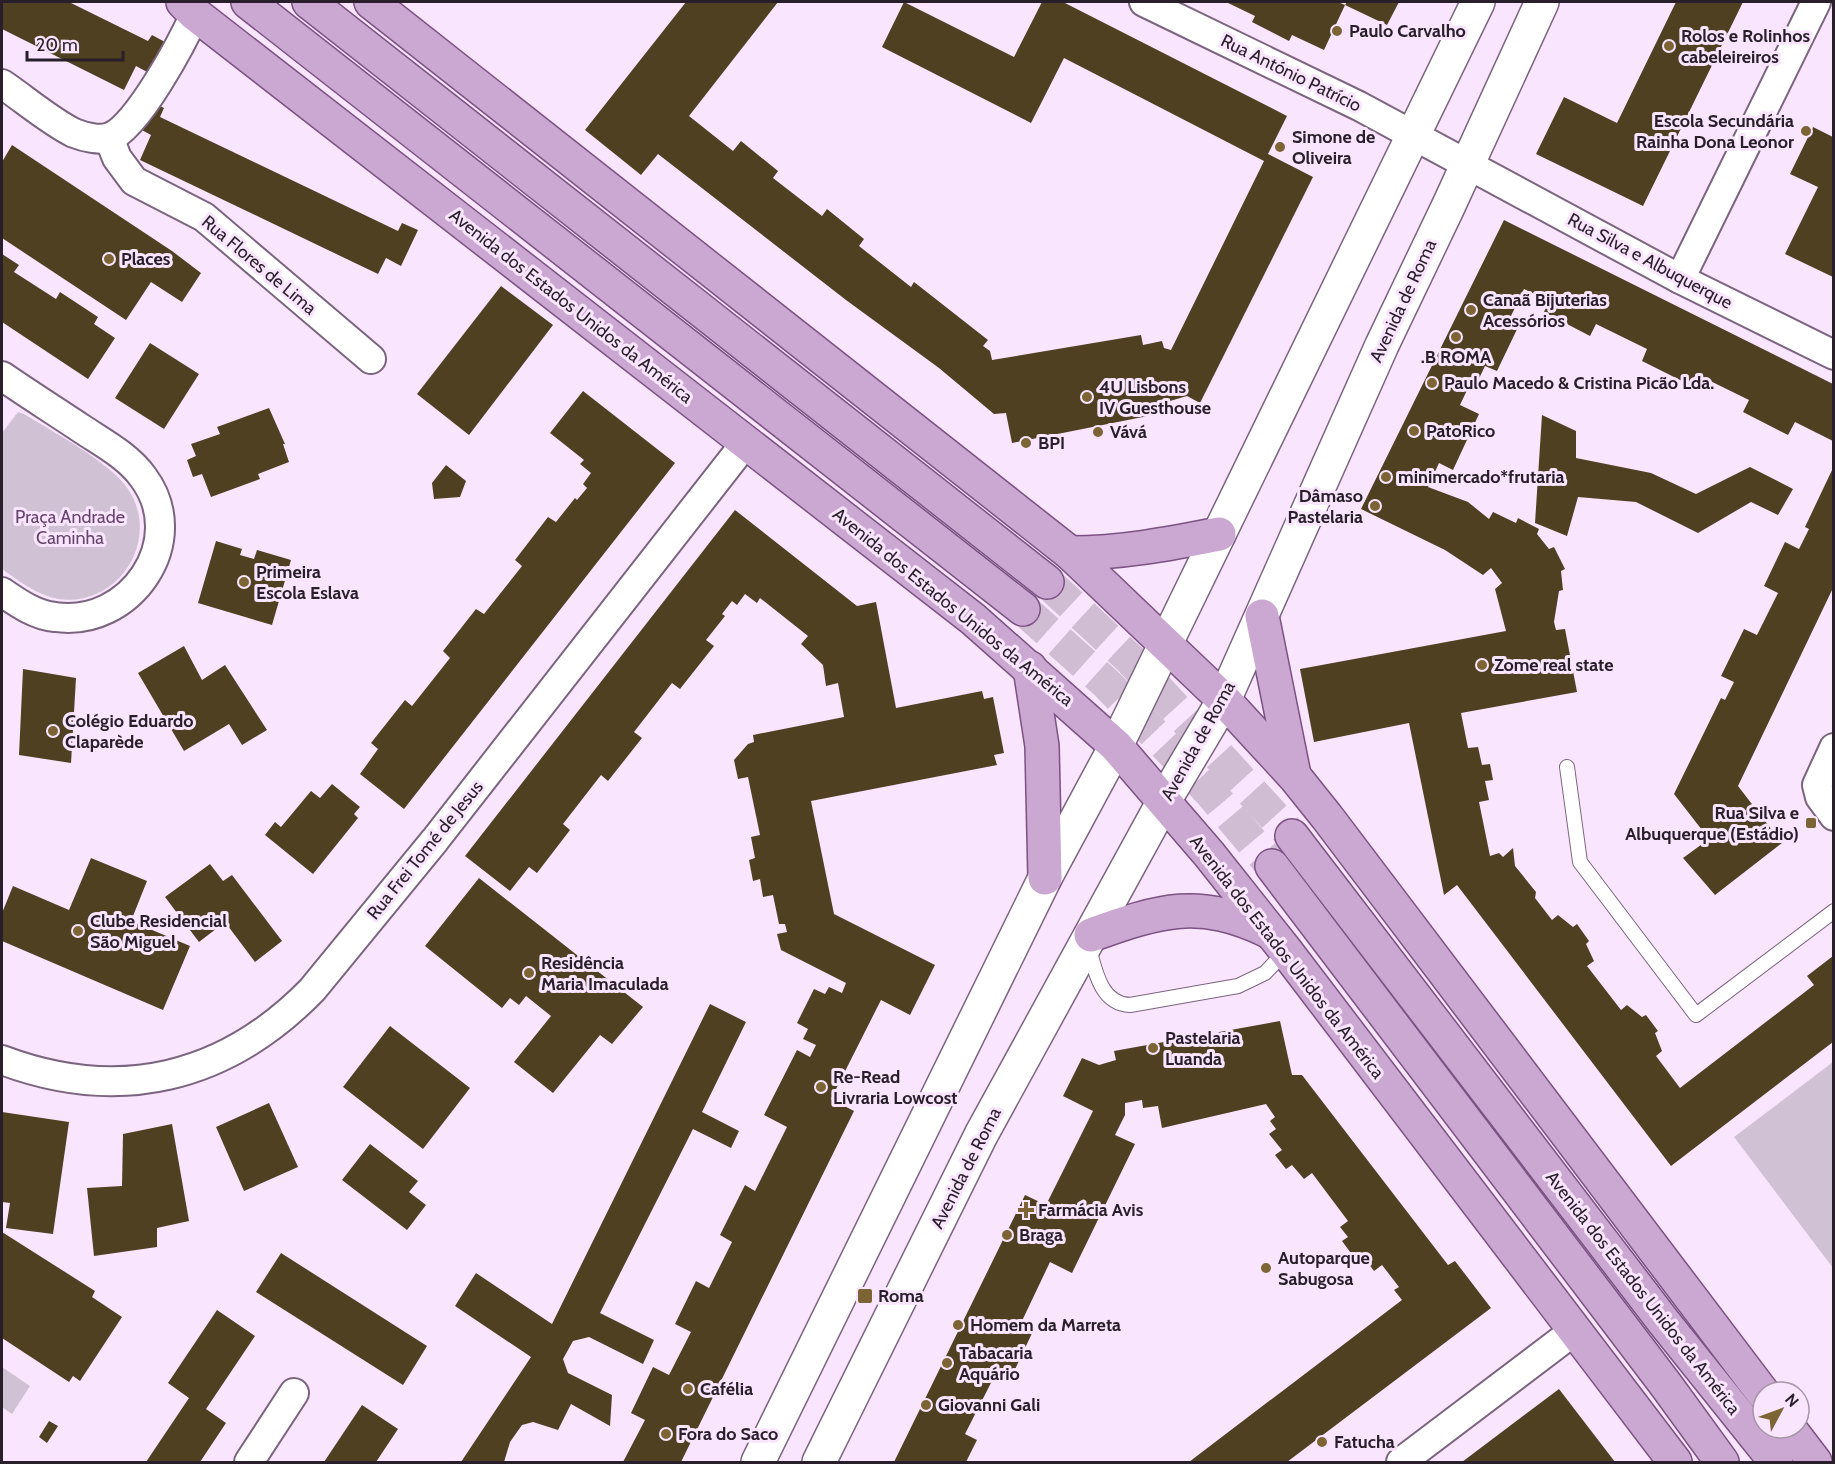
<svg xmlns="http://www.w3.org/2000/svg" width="1835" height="1464" viewBox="0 0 1835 1464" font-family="Cabin,sans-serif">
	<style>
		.green { fill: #d1c1d4 }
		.building { fill: #4f4022 }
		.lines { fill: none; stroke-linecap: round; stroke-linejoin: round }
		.primary-tunnel { stroke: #d0bdd4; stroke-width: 33; stroke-dasharray: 33 16; stroke-linecap: butt }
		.service-casing { stroke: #7b647f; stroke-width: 16 }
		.minor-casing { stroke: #7b647f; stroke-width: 32 }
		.secondary-casing { stroke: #7b647f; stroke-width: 36 }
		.primary-casing { stroke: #7b5283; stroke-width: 36 }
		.service { stroke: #fff; stroke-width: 14 }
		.minor { stroke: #fff; stroke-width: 28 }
		.secondary { stroke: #fff; stroke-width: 33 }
		.primary { stroke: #caa8d1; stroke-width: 33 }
		.poi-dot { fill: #7c6435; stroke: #fae5fe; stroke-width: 2 }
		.labels { text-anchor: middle; stroke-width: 6; stroke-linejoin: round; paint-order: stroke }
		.poi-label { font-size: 18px; font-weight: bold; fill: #291f2a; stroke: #fae5fe; text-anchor: start }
		.street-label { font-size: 18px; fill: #291f2a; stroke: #fae5fe }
		.park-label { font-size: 18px; fill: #66446d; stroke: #fae5fe }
	</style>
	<rect width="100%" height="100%" fill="#fae5fe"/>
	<g class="green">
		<path d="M18,412L24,414C53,432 110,462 128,489C162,540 118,608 58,599C37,595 19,581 2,569V433Z"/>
		<path d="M1833,1062V1268L1734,1137Z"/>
		<path d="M2,1367L30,1386L12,1414L2,1407Z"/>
	</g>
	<g class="building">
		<path d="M2,2H69L148,41L152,35L165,42L149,73L136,66L124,90L2,29Z"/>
		<path d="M686,2H778L689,116L733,151L741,141L778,171L773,178L822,216L827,209L864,239L859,246L911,287L914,282L988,340L983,346L990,351L992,360L1141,335L1143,345L1162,341L1164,348L1171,350L1264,161L1064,58L1031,123L882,47L904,2L1014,57L1042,2H1063L1287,116L1268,154L1313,177L1200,403L1187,396L1170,401L1173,411L1012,443L1006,413L994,414L939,368L846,300L658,154L641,175L585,130Z"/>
		<path d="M1226,2H1338L1345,5L1324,50L1292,35L1289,41L1252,22L1255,16Z"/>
		<path d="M1347,2H1399L1387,25L1345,5Z"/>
		<path d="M1676,2H1743L1643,206L1536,154L1564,97L1617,123Z"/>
		<path d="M154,103L164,108L160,117L398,231L402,223L418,230L401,266L386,258L378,274L140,160L151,135L140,129Z"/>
		<path d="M1813,127L1833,137V277L1785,254L1818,187L1790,174Z"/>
		<path d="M12,145L172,251L201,273L182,302L151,282L126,320L2,238V162Z"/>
		<path d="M1504,220L1833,384V441L1795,422L1788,435L1743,412L1749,400L1696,374L1690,385L1642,361L1647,349L1596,324L1590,336L1544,312L1549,301L1524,289L1510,318L1520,323L1497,371L1485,366L1474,389L1469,386L1460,405L1479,414L1453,470L1439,463L1428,487L1468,502L1489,519L1493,512L1516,523L1518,518L1539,529L1537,534L1549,549L1554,547L1565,569L1561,571L1563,590L1559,591L1554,622L1556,630L1565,629L1577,692L1461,713L1468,748L1478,747L1482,765L1490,764L1493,780L1485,781L1489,800L1479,802L1490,856L1499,853L1503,857L1513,848L1515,866L1536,892L1535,898L1552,920L1558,915L1573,927L1577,924L1589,941L1586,944L1594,961L1587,966L1621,1010L1627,1005L1642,1017L1646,1015L1658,1031L1655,1033L1662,1051L1656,1056L1680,1088L1814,985L1807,976L1833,956V1042L1671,1166L1457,885L1444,895L1409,723L1314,742L1300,669L1506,631L1495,589L1502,583L1491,568L1483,575L1445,550L1361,509Z"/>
		<path d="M2,254L19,265L14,272L56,299L60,292L98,317L94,324L115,338L88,379L2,322Z"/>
		<path d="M501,286L553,325L469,435L417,394Z"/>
		<path d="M150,343L199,374L164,429L115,398Z"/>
		<path d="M583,391L675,463L404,809L360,774L378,749L371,743L405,700L412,706L450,658L443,651L476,609L484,614L522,566L515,560L548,517L556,522L575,498L577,500L587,488L583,484L591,473L580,464L584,460L550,433Z"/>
		<path d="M269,408L285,444H283L289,462L258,474L260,479L211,497L202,474L193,477L187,460L196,456L191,444L220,434L217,427Z"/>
		<path d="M1542,415L1576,431V458L1651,473L1696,494L1750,467L1793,489L1778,515L1751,502L1698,533L1636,502L1578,497L1567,536L1535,523Z"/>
		<path d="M446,465L466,481L460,497L434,499L432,483Z"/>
		<path d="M1833,468V588L1738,786L1782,843L1715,895L1683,858L1709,839L1674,794L1721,698L1725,700L1734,682L1721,676L1744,629L1757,635L1778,593L1764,586L1785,542L1799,549L1809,529L1805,527Z"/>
		<path d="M735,510L857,606L876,602L896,708L982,691L984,699L993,697L1004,753L994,755L997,765L811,801L834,914L935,965L910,1015L881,1000L831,1099L854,1111L681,1462H623L645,1420L631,1413L653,1367L669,1375L691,1332L675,1324L696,1281L709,1288L732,1242L720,1235L745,1185L755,1191L787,1127L764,1115L797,1050L810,1057L816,1045L803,1039L808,1029L797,1023L814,989L825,994L829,987L842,993L846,983L781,950L777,934L787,932L785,924H779L773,895L763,897L760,879L753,881L749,860L755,858L751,837L760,835L748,777L738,779L734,760L748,744L754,742L753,735L844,717L838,683L826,686L823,665L801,644L808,636L760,598L757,603L745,594L737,605L732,601L722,614L725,616L706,640L714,646L680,689L672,683L634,732L642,738L608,781L601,775L563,824L570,830L537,873L529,867L510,891L465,856Z"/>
		<path d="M216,541L242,549L240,555L254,559L257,550L291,560L272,625L198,603Z"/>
		<path d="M184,646L202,680L225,665L267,730L242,745L229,724L184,751L138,673Z"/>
		<path d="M23,669L76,678L71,763L19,755Z"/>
		<path d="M332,784L360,807L354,814L358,818L313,874L265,835L275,822L281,827L311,791L320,798Z"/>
		<path d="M91,858L147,881L131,921L190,946L163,1010L2,941V913L13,886L69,910Z"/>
		<path d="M210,864L223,881L232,875L282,941L255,962L225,922L199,942L165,897Z"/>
		<path d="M479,878L643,1007L612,1044L600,1035L553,1093L514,1062L551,1016L526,996L519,1005L510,998L502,1008L425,946Z"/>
		<path d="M710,1004L746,1022L702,1112L739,1131L731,1148L693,1129L600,1313L654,1340L643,1364L589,1337L573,1341L563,1359L568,1373L612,1395L610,1426L571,1404L558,1430L533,1422L522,1425L510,1442L504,1462H461L531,1357L455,1306L476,1273L552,1324Z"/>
		<path d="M1280,1021L1292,1075H1302L1448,1265L1455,1261L1491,1308L1287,1462H1189L1402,1300L1394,1290L1399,1287L1382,1265L1374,1271L1362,1255L1356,1260L1342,1241L1348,1237L1340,1227L1348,1221L1312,1173L1304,1179L1292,1165L1286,1169L1275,1155L1282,1150L1269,1134L1276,1129L1270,1121L1275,1117L1266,1104L1162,1128L1158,1106L1143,1108L1142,1100L1125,1103V1115L1115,1135L1135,1144L1072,1273L1050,1262L1021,1323L1034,1329L1009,1382L995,1375L965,1434L977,1440L966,1462H894L1025,1195L1046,1205L1093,1111L1063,1096L1082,1058L1099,1065L1116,1060L1114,1051Z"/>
		<path d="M390,1026L470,1088L423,1149L343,1087Z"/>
		<path d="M269,1103L298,1167L244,1191L216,1127Z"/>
		<path d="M2,1112L69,1122L53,1234L6,1228L10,1203L2,1202Z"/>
		<path d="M172,1124L189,1221L157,1228V1247L94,1256L87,1188L122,1186L123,1134Z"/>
		<path d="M370,1144L418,1181L409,1192L426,1205L407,1230L342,1180Z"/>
		<path d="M2,1232L95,1291L92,1297L122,1317L80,1381L73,1376L69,1382L2,1338Z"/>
		<path d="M281,1253L427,1346L403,1385L256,1292Z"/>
		<path d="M217,1310L255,1336L206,1409L226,1423L200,1462H146L189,1398L168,1383Z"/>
		<path d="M1559,1389L1615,1462H1462Z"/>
		<path d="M362,1405L398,1429L376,1462H324Z"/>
		<path d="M49,1421L58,1426L47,1443L39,1437Z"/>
	</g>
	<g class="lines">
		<g class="primary-tunnel">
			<path d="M1047,582L1132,661L1292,836"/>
			<path d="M1023,609L1108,685L1209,791L1272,866"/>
		</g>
		<defs>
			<g id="service">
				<path d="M1567,767L1580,862L1696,1015L1834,911"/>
				<path d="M1089,948C1095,971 1101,1004 1130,1005L1238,986L1265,973L1286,951"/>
			</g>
			<g id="minor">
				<path d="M1144,2L1359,106L1680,279L1834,355"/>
				<path d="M2,84C23,98 51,122 74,133C84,137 100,141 110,137C137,128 183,41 195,14"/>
				<path d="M109,138L117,158L134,181L204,217L371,359"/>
				<path d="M1680,279L1816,2"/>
				<path d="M2,376C28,394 55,411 82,429C103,443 128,456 143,477C191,541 130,628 55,617C35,615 18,603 2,592"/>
				<path d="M1834,748L1817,785L1820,797L1834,816"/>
				<path d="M2,1060C119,1104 225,1079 312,990L435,840L747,441"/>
				<path d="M249,1462L294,1393"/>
				<path d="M1401,1462L1574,1331"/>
			</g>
			<g id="secondary">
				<path d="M758,1462L1045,878L1116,746L1166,643L1478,2"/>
				<path d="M819,1462L981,1135L1164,801L1224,700L1382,345L1448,207L1542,2"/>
			</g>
			<g id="primary">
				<path d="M183,2L195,14L973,619L1116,746L1209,854L1286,951L1675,1462"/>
				<path d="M248,2L1023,609"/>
				<path d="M309,2L1047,582"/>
				<path d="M371,2L1070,553L1224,700L1295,777L1327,817L1763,1393"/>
				<path d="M1070,553C1121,553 1169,544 1219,534"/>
				<path d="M1262,616L1294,775"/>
				<path d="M1030,668L1042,746L1045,878"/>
				<path d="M1292,836L1663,1321L1776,1462"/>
				<path d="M1272,866L1666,1385L1722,1462"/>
				<path d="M1091,935C1161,910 1199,898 1268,931"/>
				<path d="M1789,1428L1815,1462"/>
			</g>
		</defs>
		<use href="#service" class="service-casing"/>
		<use href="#minor" class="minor-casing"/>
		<use href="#secondary" class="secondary-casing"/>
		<use href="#primary" class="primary-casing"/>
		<use href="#service" class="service"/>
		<use href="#minor" class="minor"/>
		<use href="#secondary" class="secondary"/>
		<use href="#primary" class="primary"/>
	</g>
	<g class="poi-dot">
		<circle cx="1337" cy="31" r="6"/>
		<circle cx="1669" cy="46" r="6"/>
		<circle cx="1806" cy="131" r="6"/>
		<circle cx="1280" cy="147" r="6"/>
		<circle cx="109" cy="259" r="6"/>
		<circle cx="1471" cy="310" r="6"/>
		<circle cx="1456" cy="337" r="6"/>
		<circle cx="1432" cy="383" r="6"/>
		<circle cx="1087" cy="397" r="6"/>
		<circle cx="1414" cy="431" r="6"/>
		<circle cx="1098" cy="432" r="6"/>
		<circle cx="1026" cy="443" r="6"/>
		<circle cx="1386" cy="477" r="6"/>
		<circle cx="1375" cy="506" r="6"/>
		<circle cx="244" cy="582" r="6"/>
		<circle cx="1482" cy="665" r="6"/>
		<circle cx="53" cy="731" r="6"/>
		<rect x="1805" y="817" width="12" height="12" rx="3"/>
		<circle cx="78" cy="931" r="6"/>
		<circle cx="529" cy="973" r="6"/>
		<circle cx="1153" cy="1048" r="6"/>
		<circle cx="821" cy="1087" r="6"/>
		<path d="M1023 1201h6v6h6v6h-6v6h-6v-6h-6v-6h6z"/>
		<circle cx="1007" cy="1235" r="6"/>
		<circle cx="1266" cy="1268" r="6"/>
		<rect x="857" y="1288" width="16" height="16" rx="3"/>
		<circle cx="958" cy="1325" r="6"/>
		<circle cx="947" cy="1363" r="6"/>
		<circle cx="688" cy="1389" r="6"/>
		<circle cx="926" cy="1405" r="6"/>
		<circle cx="666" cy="1434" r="6"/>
		<circle cx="1322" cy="1442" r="6"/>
	</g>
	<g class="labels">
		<g class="poi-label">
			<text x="1349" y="37">Paulo Carvalho</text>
			<text x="1681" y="42">Rolos e Rolinhos<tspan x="1681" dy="21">cabeleireiros</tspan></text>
			<text x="1794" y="127" text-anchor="end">Escola Secundária<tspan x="1794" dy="21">Rainha Dona Leonor</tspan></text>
			<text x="1292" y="143">Simone de<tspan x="1292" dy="21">Oliveira</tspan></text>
			<text x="121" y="265">Places</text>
			<text x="1483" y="306">Canaã Bijuterias<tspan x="1483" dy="21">Acessórios</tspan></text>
			<text x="1456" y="363" text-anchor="middle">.B ROMA</text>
			<text x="1444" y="389">Paulo Macedo &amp; Cristina Picão Lda.</text>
			<text x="1099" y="393">4U Lisbons<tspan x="1099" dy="21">IV Guesthouse</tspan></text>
			<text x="1426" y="437">PatoRico</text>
			<text x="1110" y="438">Vává</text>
			<text x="1038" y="449">BPI</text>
			<text x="1398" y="483">minimercado*frutaria</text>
			<text x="1363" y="502" text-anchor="end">Dâmaso<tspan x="1363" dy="21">Pastelaria</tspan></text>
			<text x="256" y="578">Primeira<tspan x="256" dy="21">Escola Eslava</tspan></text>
			<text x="1494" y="671">Zome real state</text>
			<text x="65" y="727">Colégio Eduardo<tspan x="65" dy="21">Claparède</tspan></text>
			<text x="1799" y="819" text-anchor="end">Rua Silva e<tspan x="1799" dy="21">Albuquerque (Estádio)</tspan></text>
			<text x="90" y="927">Clube Residencial<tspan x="90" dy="21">São Miguel</tspan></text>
			<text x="541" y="969">Residência<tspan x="541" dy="21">Maria Imaculada</tspan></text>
			<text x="1165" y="1044">Pastelaria<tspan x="1165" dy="21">Luanda</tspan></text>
			<text x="833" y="1083">Re-Read<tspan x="833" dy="21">Livraria Lowcost</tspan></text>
			<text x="1038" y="1216">Farmácia Avis</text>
			<text x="1019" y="1241">Braga</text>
			<text x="1278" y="1264">Autoparque<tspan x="1278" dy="21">Sabugosa</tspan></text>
			<text x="878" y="1302">Roma</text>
			<text x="970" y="1331">Homem da Marreta</text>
			<text x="959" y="1359">Tabacaria<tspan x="959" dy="21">Aquário</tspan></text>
			<text x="700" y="1395">Cafélia</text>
			<text x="938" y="1411">Giovanni Gali</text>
			<text x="678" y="1440">Fora do Saco</text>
			<text x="1334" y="1448">Fatucha</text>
		</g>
		<g class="street-label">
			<text transform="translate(1291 73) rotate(26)" y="6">Rua António Patrício</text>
			<text transform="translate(1650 261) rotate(28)" y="6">Rua Silva e Albuquerque</text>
			<text transform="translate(259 265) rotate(40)" y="6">Rua Flores de Lima</text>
			<text transform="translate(1403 301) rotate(-65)" y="6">Avenida de Roma</text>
			<text transform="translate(571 306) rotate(38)" y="6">Avenida dos Estados Unidos da América</text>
			<text transform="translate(953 607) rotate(39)" y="6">Avenida dos Estados Unidos da América</text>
			<text transform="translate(1198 741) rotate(-61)" y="6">Avenida de Roma</text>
			<text transform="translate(425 850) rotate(-51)" y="6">Rua Frei Tomé de Jesus</text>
			<text transform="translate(1287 957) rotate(52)" y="6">Avenida dos Estados Unidos da América</text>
			<text transform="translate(966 1168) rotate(-63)" y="6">Avenida de Roma</text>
			<text transform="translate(1643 1293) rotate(52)" y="6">Avenida dos Estados Unidos da América</text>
		</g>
		<g class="park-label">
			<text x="70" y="523">Praça Andrade<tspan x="70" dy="21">Caminha</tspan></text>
		</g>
	</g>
	<rect width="1835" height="1464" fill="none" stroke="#291f2a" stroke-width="6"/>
	<g transform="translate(1781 1410) rotate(49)"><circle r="28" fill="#fae5fe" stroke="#a696a9" stroke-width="1.5"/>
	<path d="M0-4.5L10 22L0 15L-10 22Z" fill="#7c6435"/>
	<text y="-9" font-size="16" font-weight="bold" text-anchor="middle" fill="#291f2a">N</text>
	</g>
	<path d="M27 51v9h96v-9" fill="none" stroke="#291f2a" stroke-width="3"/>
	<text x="36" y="51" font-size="18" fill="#291f2a" stroke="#fae5fe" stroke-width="4.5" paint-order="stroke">20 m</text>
</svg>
